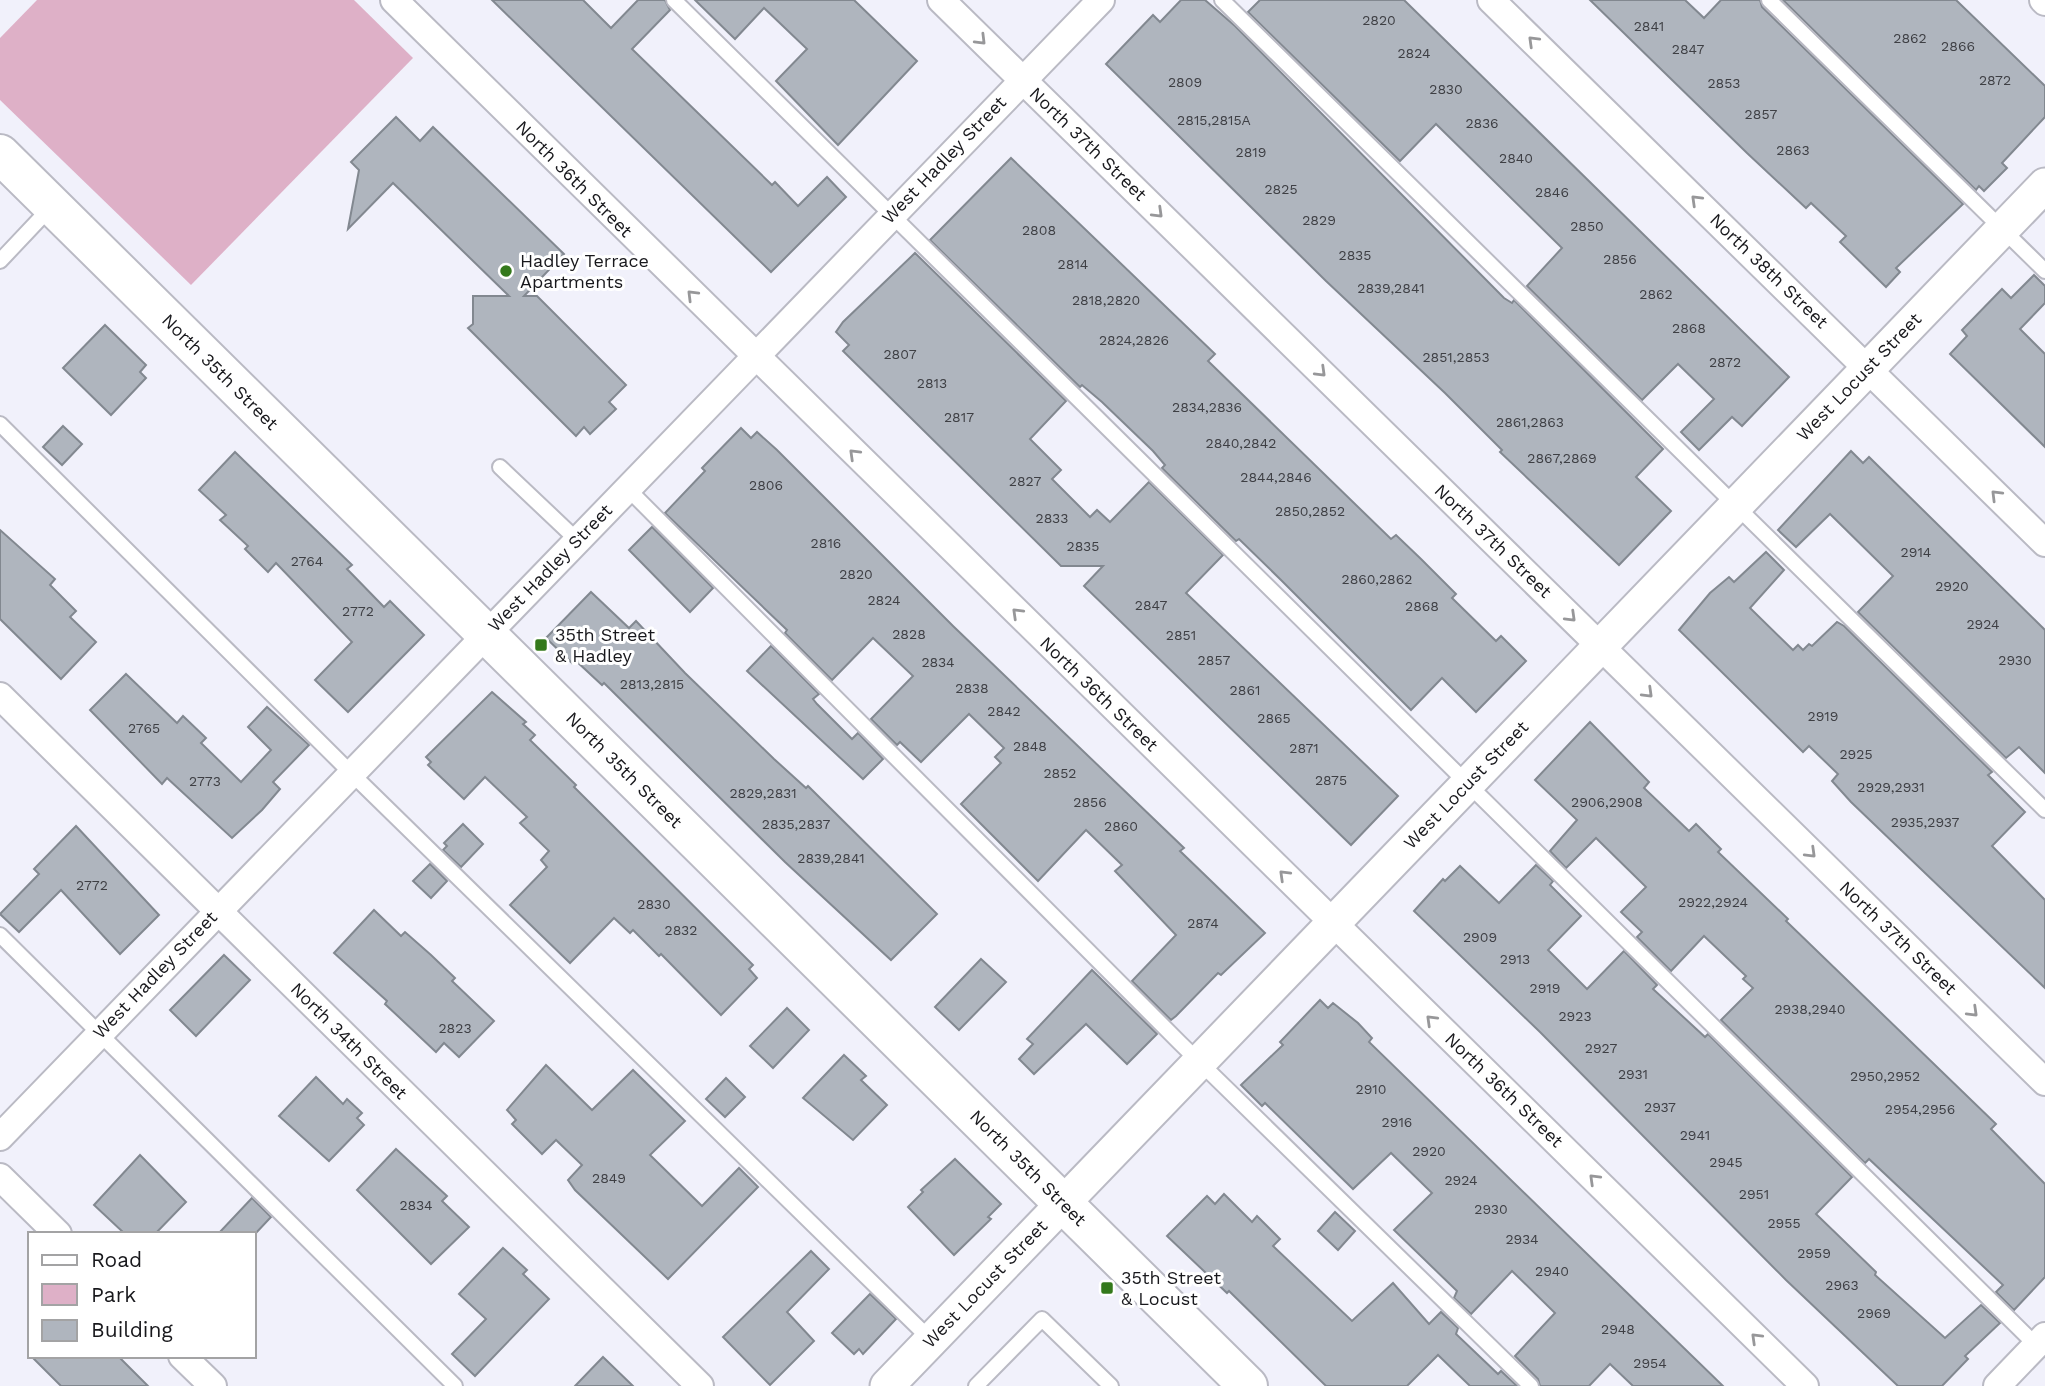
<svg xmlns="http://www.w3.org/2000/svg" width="2045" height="1386" viewBox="0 0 2045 1386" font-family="'Work Sans',sans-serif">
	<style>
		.green { fill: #deb0c7 }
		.building { fill: #afb5be; stroke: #828890; stroke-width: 2 }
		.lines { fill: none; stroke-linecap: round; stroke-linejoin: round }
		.service-casing { stroke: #babac4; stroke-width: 18 }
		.minor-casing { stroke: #babac4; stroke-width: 30 }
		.tertiary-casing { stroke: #babac4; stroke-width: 37 }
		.secondary-casing { stroke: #babac4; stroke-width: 42 }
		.service { stroke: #fff; stroke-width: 14 }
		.minor { stroke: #fff; stroke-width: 26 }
		.tertiary { stroke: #fff; stroke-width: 33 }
		.secondary { stroke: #fff; stroke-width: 38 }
		.oneway { stroke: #979799 }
		.poi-dot { fill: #34791c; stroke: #fff; stroke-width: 2.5 }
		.labels { text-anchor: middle; stroke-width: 6; stroke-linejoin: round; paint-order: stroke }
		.number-label { font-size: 14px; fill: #3e3f44 }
		.street-label { font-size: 18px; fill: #18181c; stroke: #fff }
		.poi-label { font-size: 18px; fill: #18181c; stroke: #fff; text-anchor: start }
	</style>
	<rect width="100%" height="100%" fill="#f1f1fb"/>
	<path class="green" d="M37,0H354L413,58L191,285L0,100V38Z"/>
	<g class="building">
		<path d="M492,0H583L611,28L638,0H665L670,10L632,49L772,185L775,182L798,206L827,177L846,197L771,272Z"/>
		<path d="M695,0H854L917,61L838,145L776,81L807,49L764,8L735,39Z"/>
		<path d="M1181,0H1205L1235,26L1504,298L1512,303L1514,300L1663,449L1636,477L1671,511L1619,565L1500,452L1502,450L1445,393L1326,281L1106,64L1153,15L1160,22Z"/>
		<path d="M1260,0H1404L1789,377L1742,426L1732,417L1699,450L1681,432L1714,399L1678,364L1642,400L1527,286L1562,248L1436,124L1400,161L1248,12Z"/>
		<path d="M1590,0H1685L1704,18L1721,0H1760L1762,7L1963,204L1896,268L1900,272L1886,287L1840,242L1846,236L1811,203L1806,208L1747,153Z"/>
		<path d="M1783,0H1956L2045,86V117L2002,163L2007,168L1984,191L1979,186L1976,190Z"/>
		<path d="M396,117L420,141L433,127L564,254L524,296H537L626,385L609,402L616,409L590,434L584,427L576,436L468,328L473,324V296H509L393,183L348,229L359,170L351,162Z"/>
		<path d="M1011,158L1215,354L1208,361L1391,539L1396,535L1421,559L1456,594L1452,598L1496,641L1501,636L1526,661L1476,712L1442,678L1411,710L1281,580L1239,539L1236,541L1162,468L1165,465L1153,451L1102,402L1082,385L1080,387L930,240Z"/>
		<path d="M915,253L1066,401L1030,439L1061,470L1052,479L1090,517L1097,510L1110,522L1149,482L1223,555L1186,593L1398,796L1351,845L1084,586L1103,566H1061L843,351L849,345L836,332L843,322Z"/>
		<path d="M2034,275L2045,286V303L2020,329L2045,354V447L1950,354L1967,336L1962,330L2002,289L2011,298Z"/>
		<path d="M105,325L146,365L140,372L146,378L111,415L63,368Z"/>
		<path d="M63,426L82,444L62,465L43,447Z"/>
		<path d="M741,428L751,438L757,432L777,450L953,626L1184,848L1180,851L1265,933L1221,975L1218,973L1176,1016L1171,1020L1132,981L1176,935L1115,871L1122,865L1086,830L1038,881L961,804L1001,763L995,757L1004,748L969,714L921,762L900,742L897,745L871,719L913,676L873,638L832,680L785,633L787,630L665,513L705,471L702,468Z"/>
		<path d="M1851,451L1863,463L1869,457L2045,630V773L2019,747L2006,758L1858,612L1893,576L1830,514L1796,547L1778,530Z"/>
		<path d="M235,452L352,565L347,569L384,607L390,601L424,635L348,712L315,680L352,642L276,563L268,572L245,549L248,546L220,520L226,515L199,490Z"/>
		<path d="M652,527L713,588L690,612L629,550Z"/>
		<path d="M0,530L55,579L50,585L76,611L70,617L96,642L61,679L0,619Z"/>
		<path d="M1766,552L1784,570L1750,608L1793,650L1798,645L1803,650L1809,644L1812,646L1837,622L1844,626L1992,772L1988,775L2025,812L1992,846L2045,900V988L1851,802L1832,781L1838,774L1809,746L1803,752L1679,630L1710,593L1729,577L1734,582Z"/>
		<path d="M591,592L629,628L636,621L685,673L774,759L806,788L808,786L937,914L891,960L785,862L604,683L602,685L575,660L572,663L546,638Z"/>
		<path d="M771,646L819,694L813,699L817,704L852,739L858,733L883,759L863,779L747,671Z"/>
		<path d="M126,674L177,723L183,716L206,738L201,743L241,782L271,750L248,727L267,707L309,745L273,782L280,789L262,810L232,838L167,778L162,784L90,710Z"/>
		<path d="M492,692L526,722L523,724L535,735L530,740L576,785L574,787L753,965L749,969L757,978L721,1015L661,954L659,956L633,930L630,933L614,918L570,963L510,905L547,867L541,860L549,851L520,823L527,817L485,777L464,799L428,765L431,762L426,757Z"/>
		<path d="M1590,722L1649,782L1644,788L1689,831L1696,824L1721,849L1718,852L1788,919L1786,921L1996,1124L1991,1129L2045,1184V1277L2014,1310L1996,1292L2003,1285L1869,1159L1865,1163L1721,1020L1753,988L1743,979L1746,976L1704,936L1671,971L1637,937L1642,932L1621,912L1646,887L1596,838L1566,868L1550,851L1577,820L1535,780Z"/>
		<path d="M463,824L483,844L461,867L443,850L447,846L444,843Z"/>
		<path d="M76,826L159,915L120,954L61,890L19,932L0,914L39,874L34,869Z"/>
		<path d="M430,864L447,881L431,898L413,881Z"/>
		<path d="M1536,865L1553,881L1550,885L1581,916L1548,950L1587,989L1624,951L1657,985L1653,989L1705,1037L1708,1034L1852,1177L1816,1214L1876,1272L1875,1275L1945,1338L1981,1305L2000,1323L1965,1356L1968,1359L1942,1386H1898L1786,1280L1540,1032L1414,911L1443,879L1445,881L1460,866L1499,903Z"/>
		<path d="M374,910L401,936L405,932L431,955L455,978L452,981L494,1021L459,1057L444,1043L436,1052L385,1004L387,1001L334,953Z"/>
		<path d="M224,955L250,980L196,1036L170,1010Z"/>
		<path d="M981,959L1006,982L959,1030L935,1007Z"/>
		<path d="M1092,970L1157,1034L1127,1064L1086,1024L1034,1074L1019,1059L1033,1044L1027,1039Z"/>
		<path d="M1320,1000L1328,1008L1333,1003L1358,1023L1372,1038L1369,1042L1723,1386H1633L1610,1364L1589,1386H1540L1538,1379L1515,1356L1555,1313L1512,1271L1471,1314L1454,1298L1457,1291L1394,1230L1432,1193L1391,1153L1353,1189L1265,1103L1262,1106L1241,1085L1283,1045L1280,1042Z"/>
		<path d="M787,1008L809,1030L773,1068L750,1046Z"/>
		<path d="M844,1055L866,1076L861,1080L887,1105L853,1140L803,1098Z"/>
		<path d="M546,1065L592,1110L633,1070L685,1121L650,1155L702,1206L739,1168L758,1187L668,1279L575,1190L568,1180L582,1165L556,1140L542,1154L512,1124L516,1120L507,1110Z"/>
		<path d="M316,1077L343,1104L347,1099L362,1113L357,1118L364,1125L329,1161L279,1116Z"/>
		<path d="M726,1078L745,1097L725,1117L706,1099Z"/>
		<path d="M396,1149L447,1196L442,1201L469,1227L431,1264L357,1190Z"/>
		<path d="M140,1155L186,1202L155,1234H125L94,1205Z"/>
		<path d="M955,1159L1001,1204L988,1217L991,1219L954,1255L908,1207L923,1192L921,1190Z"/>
		<path d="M1224,1194L1252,1222L1257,1216L1280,1239L1273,1246L1352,1321L1393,1283L1429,1324L1441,1312L1458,1328L1456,1334L1498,1374L1501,1371L1517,1386H1470L1438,1355L1407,1386H1326L1229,1291L1227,1293L1167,1236L1207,1196L1215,1204Z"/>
		<path d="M252,1198L271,1217L255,1234H218Z"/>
		<path d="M1335,1212L1355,1231L1338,1250L1318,1231Z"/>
		<path d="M503,1248L527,1270L523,1274L549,1299L475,1376L452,1354L486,1319L459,1294Z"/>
		<path d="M811,1251L829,1269L787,1312L814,1341L770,1385L723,1337Z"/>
		<path d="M870,1294L896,1319L863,1354L859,1349L854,1354L832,1333Z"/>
		<path d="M31,1356H118L148,1386H61Z"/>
		<path d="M603,1357L633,1386H575Z"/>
	</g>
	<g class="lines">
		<defs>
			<g id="service">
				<path d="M674,0L2040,1349"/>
				<path d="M1222,0L2045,810"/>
				<path d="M1769,0L2045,271"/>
				<path d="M0,261L51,207"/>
				<path d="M0,424L351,773L931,1340"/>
				<path d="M500,467L577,540"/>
				<path d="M627,488L1180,1043L1531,1386"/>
				<path d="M0,935L455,1386"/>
				<path d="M976,1386L1042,1319L1111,1386"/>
			</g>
			<g id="minor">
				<path d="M394,0L1805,1386"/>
				<path d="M941,0L2045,1082"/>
				<path d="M1491,0L2045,543"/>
				<path d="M2043,0L2045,2"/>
				<path d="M0,696L700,1386"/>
				<path d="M0,1137L1101,0"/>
				<path d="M0,1177L58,1234"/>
				<path d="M182,1356L213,1386"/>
				<path d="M1997,1386L2045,1336"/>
			</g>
			<path id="tertiary" d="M887,1386L2045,185"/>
			<path id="secondary" d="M0,154L1248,1386"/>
		</defs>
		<use href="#service" class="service-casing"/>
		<use href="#minor" class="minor-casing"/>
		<use href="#tertiary" class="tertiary-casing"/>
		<use href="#secondary" class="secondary-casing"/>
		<use href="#service" class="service"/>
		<use href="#minor" class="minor"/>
		<use href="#tertiary" class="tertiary"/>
		<use href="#secondary" class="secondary"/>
	</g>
	<defs><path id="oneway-chevron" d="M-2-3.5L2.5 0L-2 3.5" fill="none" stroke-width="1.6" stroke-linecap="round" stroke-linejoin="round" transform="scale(1.75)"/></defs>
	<g class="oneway">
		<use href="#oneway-chevron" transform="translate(981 40) rotate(45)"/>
		<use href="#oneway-chevron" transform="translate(1533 41) rotate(-136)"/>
		<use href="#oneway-chevron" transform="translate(1696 200) rotate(-136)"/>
		<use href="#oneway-chevron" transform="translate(1158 213) rotate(44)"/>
		<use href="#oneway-chevron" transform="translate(692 295) rotate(-135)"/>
		<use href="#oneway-chevron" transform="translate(1321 372) rotate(44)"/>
		<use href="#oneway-chevron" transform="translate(854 454) rotate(-136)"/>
		<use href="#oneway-chevron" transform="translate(1996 495) rotate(-135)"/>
		<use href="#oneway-chevron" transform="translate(1017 613) rotate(-136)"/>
		<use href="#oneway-chevron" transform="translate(1571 617) rotate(44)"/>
		<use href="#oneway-chevron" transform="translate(1648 693) rotate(44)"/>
		<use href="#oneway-chevron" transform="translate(1811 853) rotate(44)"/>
		<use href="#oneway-chevron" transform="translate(1284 875) rotate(-136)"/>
		<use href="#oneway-chevron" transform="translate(1973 1012) rotate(44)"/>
		<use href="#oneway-chevron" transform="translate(1431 1020) rotate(-136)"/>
		<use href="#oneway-chevron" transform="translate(1594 1179) rotate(-136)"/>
		<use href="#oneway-chevron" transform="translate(1756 1338) rotate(-136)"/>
	</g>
	<g class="poi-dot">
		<circle cx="506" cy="271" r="7"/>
		<rect x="534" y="638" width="14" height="14" rx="3.5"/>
		<rect x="1100" y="1281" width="14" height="14" rx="3.5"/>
	</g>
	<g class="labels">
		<g class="number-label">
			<text x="1379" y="25">2820</text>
			<text x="1649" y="31">2841</text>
			<text x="1910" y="43">2862</text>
			<text x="1958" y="51">2866</text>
			<text x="1688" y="54">2847</text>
			<text x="1414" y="58">2824</text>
			<text x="1995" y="85">2872</text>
			<text x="1185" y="87">2809</text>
			<text x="1724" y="88">2853</text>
			<text x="1446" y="94">2830</text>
			<text x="1761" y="119">2857</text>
			<text x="1214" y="125">2815,2815A</text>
			<text x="1482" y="128">2836</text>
			<text x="1793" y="155">2863</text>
			<text x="1251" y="157">2819</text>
			<text x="1516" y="163">2840</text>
			<text x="1281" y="194">2825</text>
			<text x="1552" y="197">2846</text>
			<text x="1319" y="225">2829</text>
			<text x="1587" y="231">2850</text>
			<text x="1039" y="235">2808</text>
			<text x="1355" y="260">2835</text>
			<text x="1620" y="264">2856</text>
			<text x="1073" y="269">2814</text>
			<text x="1391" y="293">2839,2841</text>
			<text x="1656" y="299">2862</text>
			<text x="1106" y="305">2818,2820</text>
			<text x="1689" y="333">2868</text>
			<text x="1134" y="345">2824,2826</text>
			<text x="900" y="359">2807</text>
			<text x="1456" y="362">2851,2853</text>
			<text x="1725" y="367">2872</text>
			<text x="932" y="388">2813</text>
			<text x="1207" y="412">2834,2836</text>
			<text x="959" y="422">2817</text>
			<text x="1530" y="427">2861,2863</text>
			<text x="1241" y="448">2840,2842</text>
			<text x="1562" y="463">2867,2869</text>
			<text x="1276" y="482">2844,2846</text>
			<text x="1025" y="486">2827</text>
			<text x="766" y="490">2806</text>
			<text x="1310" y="516">2850,2852</text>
			<text x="1052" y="523">2833</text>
			<text x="826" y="548">2816</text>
			<text x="1083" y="551">2835</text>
			<text x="1916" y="557">2914</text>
			<text x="307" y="566">2764</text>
			<text x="856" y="579">2820</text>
			<text x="1377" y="584">2860,2862</text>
			<text x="1952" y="591">2920</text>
			<text x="884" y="605">2824</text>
			<text x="1151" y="610">2847</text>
			<text x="1422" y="611">2868</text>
			<text x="358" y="616">2772</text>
			<text x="1983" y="629">2924</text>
			<text x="909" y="639">2828</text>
			<text x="1181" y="640">2851</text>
			<text x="1214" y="665">2857</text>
			<text x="2015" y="665">2930</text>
			<text x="938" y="667">2834</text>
			<text x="652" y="689">2813,2815</text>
			<text x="972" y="693">2838</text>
			<text x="1245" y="695">2861</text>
			<text x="1004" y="716">2842</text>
			<text x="1823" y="721">2919</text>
			<text x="1274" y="723">2865</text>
			<text x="144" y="733">2765</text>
			<text x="1030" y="751">2848</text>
			<text x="1304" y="753">2871</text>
			<text x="1856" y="759">2925</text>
			<text x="1060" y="778">2852</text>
			<text x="1331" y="785">2875</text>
			<text x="205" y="786">2773</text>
			<text x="1891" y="792">2929,2931</text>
			<text x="763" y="798">2829,2831</text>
			<text x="1090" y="807">2856</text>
			<text x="1607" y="807">2906,2908</text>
			<text x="1925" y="827">2935,2937</text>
			<text x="796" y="829">2835,2837</text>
			<text x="1121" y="831">2860</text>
			<text x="831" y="863">2839,2841</text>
			<text x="92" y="890">2772</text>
			<text x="1713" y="907">2922,2924</text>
			<text x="654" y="909">2830</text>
			<text x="1203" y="928">2874</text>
			<text x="681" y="935">2832</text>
			<text x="1480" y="942">2909</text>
			<text x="1515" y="964">2913</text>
			<text x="1545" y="993">2919</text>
			<text x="1810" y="1014">2938,2940</text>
			<text x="1575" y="1021">2923</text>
			<text x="455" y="1033">2823</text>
			<text x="1601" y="1053">2927</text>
			<text x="1633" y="1079">2931</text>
			<text x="1885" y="1081">2950,2952</text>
			<text x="1371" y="1094">2910</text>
			<text x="1660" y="1112">2937</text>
			<text x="1920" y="1114">2954,2956</text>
			<text x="1397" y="1127">2916</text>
			<text x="1695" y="1140">2941</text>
			<text x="1429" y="1156">2920</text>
			<text x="1726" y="1167">2945</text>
			<text x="609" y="1183">2849</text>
			<text x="1461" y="1185">2924</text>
			<text x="1754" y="1199">2951</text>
			<text x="416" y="1210">2834</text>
			<text x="1491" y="1214">2930</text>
			<text x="1784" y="1228">2955</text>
			<text x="1522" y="1244">2934</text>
			<text x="1814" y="1258">2959</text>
			<text x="1552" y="1276">2940</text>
			<text x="1842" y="1290">2963</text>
			<text x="1874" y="1318">2969</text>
			<text x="1618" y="1334">2948</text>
			<text x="1650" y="1368">2954</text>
		</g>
		<g class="street-label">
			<text transform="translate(1088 144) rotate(44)" y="6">North 37th Street</text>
			<text transform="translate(944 160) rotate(-46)" y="6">West Hadley Street</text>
			<text transform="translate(574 179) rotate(45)" y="6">North 36th Street</text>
			<text transform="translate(1769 271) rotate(44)" y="6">North 38th Street</text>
			<text transform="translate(220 372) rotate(45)" y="6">North 35th Street</text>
			<text transform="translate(1859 377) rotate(-46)" y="6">West Locust Street</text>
			<text transform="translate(1493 541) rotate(44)" y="6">North 37th Street</text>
			<text transform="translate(550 568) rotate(-46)" y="6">West Hadley Street</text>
			<text transform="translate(1099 694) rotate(44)" y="6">North 36th Street</text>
			<text transform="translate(624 770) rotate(45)" y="6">North 35th Street</text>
			<text transform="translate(1466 785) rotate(-46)" y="6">West Locust Street</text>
			<text transform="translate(1898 938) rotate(44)" y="6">North 37th Street</text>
			<text transform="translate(155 975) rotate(-46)" y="6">West Hadley Street</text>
			<text transform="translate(349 1041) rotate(45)" y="6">North 34th Street</text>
			<text transform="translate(1504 1090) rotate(44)" y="6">North 36th Street</text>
			<text transform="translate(1028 1168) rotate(45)" y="6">North 35th Street</text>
			<text transform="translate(985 1284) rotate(-46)" y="6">West Locust Street</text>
		</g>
		<g class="poi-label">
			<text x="520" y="267">Hadley Terrace<tspan x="520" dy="21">Apartments</tspan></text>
			<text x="555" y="641">35th Street<tspan x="555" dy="21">&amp; Hadley</tspan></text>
			<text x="1121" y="1284">35th Street<tspan x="1121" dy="21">&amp; Locust</tspan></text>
		</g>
	</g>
	<rect x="28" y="1232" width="228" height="126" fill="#ffffff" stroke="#a3a3a4" stroke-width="2"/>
	<rect x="42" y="1255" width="35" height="10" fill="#ffffff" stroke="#a3a3a4" stroke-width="2"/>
	<text x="91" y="1267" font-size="21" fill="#18181c">Road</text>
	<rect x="42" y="1284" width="35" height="21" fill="#deb0c7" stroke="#a3a3a4" stroke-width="2"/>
	<text x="91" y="1302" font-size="21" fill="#18181c">Park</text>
	<rect x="42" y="1320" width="35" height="21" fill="#afb5be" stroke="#a3a3a4" stroke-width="2"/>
	<text x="91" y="1337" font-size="21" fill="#18181c">Building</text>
</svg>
